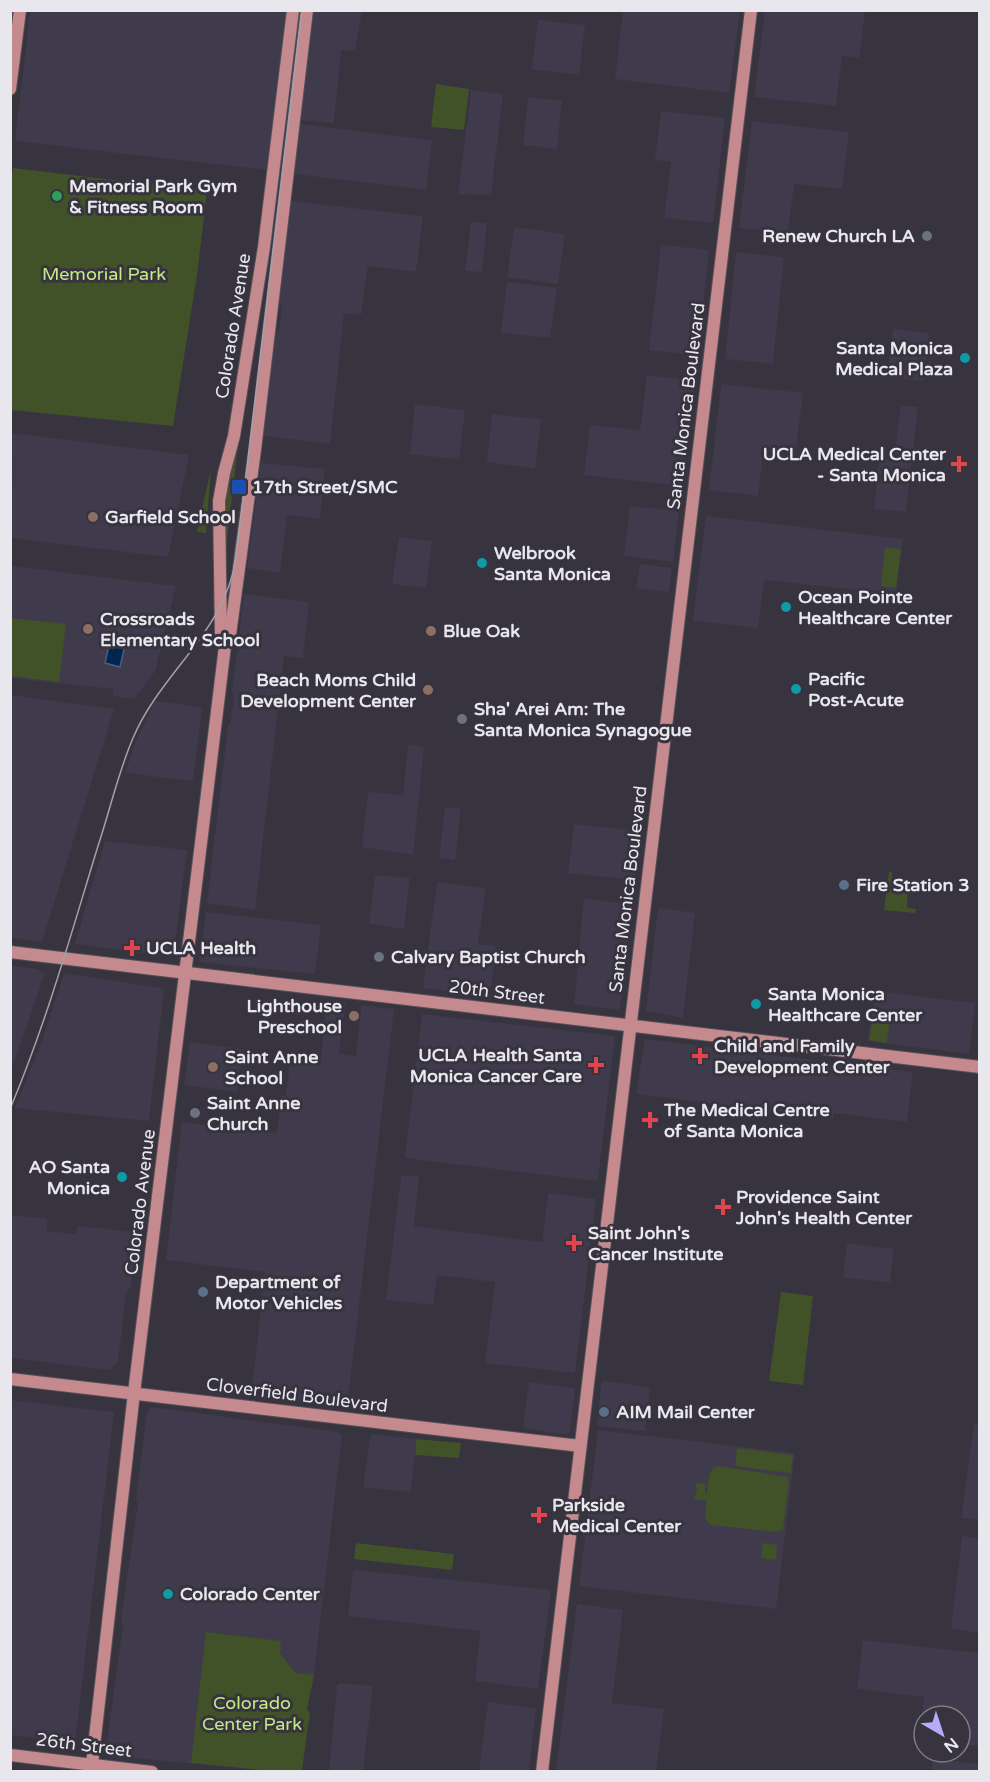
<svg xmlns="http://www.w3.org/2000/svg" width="990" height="1782" viewBox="0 0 990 1782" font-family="'Varela Round',sans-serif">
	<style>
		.commercial { fill: #3f3a4c }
		.education { fill: #3f3b4c }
		.green { fill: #415128 }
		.water { fill: #03264f; stroke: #48607f; stroke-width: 1.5 }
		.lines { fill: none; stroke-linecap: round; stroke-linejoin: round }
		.major-casing { stroke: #54505a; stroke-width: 14 }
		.major { stroke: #c48a8d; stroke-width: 12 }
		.tram { stroke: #a3a1aa; stroke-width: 1.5 }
		.leisure-dot { fill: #2e9e5b; stroke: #37343f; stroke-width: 2 }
		.worship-dot { fill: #6b7280; stroke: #37343f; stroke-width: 2 }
		.culture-dot { fill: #0f9aa8; stroke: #37343f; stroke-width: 2 }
		.health-dot { fill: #e0444e; stroke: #37343f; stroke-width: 2 }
		.transit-dot { fill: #1a4fb4; stroke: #37343f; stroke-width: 2 }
		.education-dot { fill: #8d6e63; stroke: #37343f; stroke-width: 2 }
		.service-dot { fill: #5c6f8a; stroke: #37343f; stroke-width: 2 }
		.labels { text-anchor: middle; stroke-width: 6; stroke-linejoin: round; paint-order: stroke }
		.poi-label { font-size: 18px; font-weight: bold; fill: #e9e7ee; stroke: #37343f; text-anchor: start }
		.park-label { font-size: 18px; fill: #c2eb85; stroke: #37343f }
		.street-label { font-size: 18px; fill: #e9e7ee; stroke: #37343f }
	</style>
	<rect width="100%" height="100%" fill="#37343f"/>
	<g class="commercial">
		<path d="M30,11H286L267,170L15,141Z"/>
		<path d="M313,11H362L355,51L341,50L334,123L298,120Z"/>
		<path d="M623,11H740L729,93L615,79Z"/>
		<path d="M765,11H865L859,58L842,56L836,106L754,97Z"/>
		<path d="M471,90L503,94L491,195L458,194Z"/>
		<path d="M528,97L562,101L557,149L523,145Z"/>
		<path d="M661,111L725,118L713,223L664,218L671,162L655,160Z"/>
		<path d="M752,121L849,132L842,189L794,184L788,233L739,228Z"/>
		<path d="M300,124L432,140L426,190L295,174L294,172Z"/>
		<path d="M291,201L423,216L416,272L368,266L361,315L344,313L330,444L263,436L276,331H279L282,306L279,305Z"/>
		<path d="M471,222L487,223L482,272L465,271Z"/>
		<path d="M514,227L565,234L558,284L507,277Z"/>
		<path d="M661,245L709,250L698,356L649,350Z"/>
		<path d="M736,252L784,257L773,364L725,359Z"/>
		<path d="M507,282L557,288L550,338L501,333Z"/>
		<path d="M893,329L929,333L924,381L887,377Z"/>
		<path d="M647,375L695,381L682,486L584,475L590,425L640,430Z"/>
		<path d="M721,384L803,393L796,450L764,447L758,496L709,490Z"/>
		<path d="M415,404L465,410L459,459L410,454Z"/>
		<path d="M901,405L918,407L906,512L874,509L879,459L894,460Z"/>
		<path d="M492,414L541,419L535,469L487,462Z"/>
		<path d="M11,433L19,434L11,495Z"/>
		<path d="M261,463L325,469L320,519L287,515L280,573L247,568Z"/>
		<path d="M630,506L679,511L673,562L624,556Z"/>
		<path d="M706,516L903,539L896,594L764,580L758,628L693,621Z"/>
		<path d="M399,537L432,541L426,588L392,584Z"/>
		<path d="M640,564L672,568L669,592L636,588Z"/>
		<path d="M244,594L309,602L303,658L284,656L255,910L207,903L228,725L230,724L234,698L232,692Z"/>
		<path d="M11,695L114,709L42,942L11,938Z"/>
		<path d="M155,701L202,707L193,781L125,773L135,743Z"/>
		<path d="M408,744L424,747L413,855L362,847L368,792L403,795Z"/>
		<path d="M445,807L461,809L455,860L439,858Z"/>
		<path d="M574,824L641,831L635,880L568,873Z"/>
		<path d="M105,841L187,850L174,952L167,957L75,944Z"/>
		<path d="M375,875L410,878L404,929L369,924Z"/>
		<path d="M437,882L486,888L478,944L496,946L490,997L423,988Z"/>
		<path d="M584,898L632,905L620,1008L618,1010L574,1004Z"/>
		<path d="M660,908L695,913L683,1018L646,1011L658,909Z"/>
		<path d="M206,912L321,925L315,974L199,962Z"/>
		<path d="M11,966L39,969L40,972L45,973L11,1071Z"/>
		<path d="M64,973L161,988L164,990L149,1121L15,1108L41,1044Z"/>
		<path d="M875,991L975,1003L969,1054L868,1041Z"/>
		<path d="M327,1001L346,1002L339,1054L356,1056L361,1005L394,1009L347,1408L251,1396L265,1272L166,1260L182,1122L277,1133L281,1096H286L291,1053L321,1057Z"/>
		<path d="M422,1014L615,1036L598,1179L594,1181L405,1158Z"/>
		<path d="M645,1039L913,1072L907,1122L834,1113L833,1119L636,1094Z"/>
		<path d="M401,1176H419L414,1226L542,1242L548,1193L596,1199L575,1373L485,1363L495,1282L437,1275L433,1305L386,1300Z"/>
		<path d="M11,1215L47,1219V1231L76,1234L77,1226L137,1232L131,1286L126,1293L118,1362L109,1370L11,1358Z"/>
		<path d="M847,1243L894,1249L890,1282L843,1278Z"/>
		<path d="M604,1381L650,1387L645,1431L597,1426L601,1383Z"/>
		<path d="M529,1382L575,1388L570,1432L565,1435L523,1428Z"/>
		<path d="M10,1400L114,1412L75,1743L11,1735Z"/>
		<path d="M153,1407L338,1432L342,1435L314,1675L307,1709L310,1713L302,1769L300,1771H273L112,1756L106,1749L123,1626L121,1619L138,1503L136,1500L147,1412Z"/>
		<path d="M974,1424L979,1425V1520L961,1518Z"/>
		<path d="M371,1434L416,1439L411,1492L363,1487L370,1436Z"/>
		<path d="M962,1536L979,1538V1633L951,1629Z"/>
		<path d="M353,1570L551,1590L538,1689L475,1681L480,1631L348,1616Z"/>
		<path d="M577,1604L623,1610L612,1703L664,1709L656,1771H556Z"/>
		<path d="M863,1640L979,1653V1746L960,1744V1716H924V1740L919,1739L924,1697L857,1689Z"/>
		<path d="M341,1683L373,1686L363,1771H329L337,1685Z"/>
		<path d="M488,1702L536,1708L529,1771H479Z"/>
		<path d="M933,1759L979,1764V1771H932Z"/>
	</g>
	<g class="education">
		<path d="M538,20L585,25L579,75L532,69Z"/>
		<path d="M19,434L189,455L168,557L11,538V495Z"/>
		<path d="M11,566L176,586L155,671L134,699L113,696V689L11,678Z"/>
		<path d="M190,1042L242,1049L237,1092L184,1085Z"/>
		<path d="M598,1430L795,1453L776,1609L579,1586Z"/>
	</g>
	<g class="green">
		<path d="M436,84L469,89L464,130L431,127Z"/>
		<path d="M13,168L207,191L197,275L173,426L11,410L10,186Z"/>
		<path d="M239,438L226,547L225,548L224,499L226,483Z"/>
		<path d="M211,468L206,533L197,532Z"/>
		<path d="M885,547L901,549L896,588L881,586Z"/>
		<path d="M11,618L66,624L59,682L11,676Z"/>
		<path d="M889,872H892V884L908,885L907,908L916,909L915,913L884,910Z"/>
		<path d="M879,1014L890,1016L887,1043L869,1040L872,1021L881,1022Z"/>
		<path d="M781,1292L813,1296L803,1385L769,1381Z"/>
		<path d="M416,1439L461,1443L459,1458L415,1455Z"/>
		<path d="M737,1448L793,1455L791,1473L735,1466Z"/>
		<path d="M718,1466L787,1477L789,1481L783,1529L775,1532L711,1525C702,1520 706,1510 707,1501L694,1499L697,1489L695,1483L705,1484V1493L707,1494C709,1483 706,1470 718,1466Z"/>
		<path d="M356,1543L454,1554L452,1570L354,1559Z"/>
		<path d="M763,1543L777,1545L776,1560L761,1558Z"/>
		<path d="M206,1632L281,1641L280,1653L295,1673L314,1675L307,1709L310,1713L302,1769L300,1771H273L191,1763Z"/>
	</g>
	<path class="water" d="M108,637L126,641L120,667L105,663L109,645H107Z"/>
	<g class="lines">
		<defs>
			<g id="major">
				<path d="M10,89L20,10"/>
				<path d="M225,646L221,637L219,501L224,473L234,436L264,247L293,10"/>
				<path d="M10,952L980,1067"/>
				<path d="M10,1379L580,1446"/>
				<path d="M10,1755L152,1772"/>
				<path d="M92,1764L134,1393L225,646L230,635L255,450L307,10"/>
				<path d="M542,1772L751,10"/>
			</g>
		</defs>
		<use href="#major" class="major-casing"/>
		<use href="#major" class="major"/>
		<path class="tram" d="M10,1109C46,1024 71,934 98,846C110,810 118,773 133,738C161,672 225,632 236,558L302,10"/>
	</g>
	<circle class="leisure-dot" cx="57" cy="196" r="6"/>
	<g class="worship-dot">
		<circle cx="927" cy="236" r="6"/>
		<circle cx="462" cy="719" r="6"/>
		<circle cx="379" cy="957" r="6"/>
		<circle cx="195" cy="1113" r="6"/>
	</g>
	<g class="culture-dot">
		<circle cx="965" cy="358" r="6"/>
		<circle cx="482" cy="563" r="6"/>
		<circle cx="786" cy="607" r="6"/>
		<circle cx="796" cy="689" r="6"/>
		<circle cx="756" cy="1004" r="6"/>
		<circle cx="122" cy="1177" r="6"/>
		<circle cx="168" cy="1594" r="6"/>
	</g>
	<g class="health-dot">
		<path d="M956 455h6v6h6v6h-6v6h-6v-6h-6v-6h6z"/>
		<path d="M129 939h6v6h6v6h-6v6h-6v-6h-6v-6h6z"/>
		<path d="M697 1047h6v6h6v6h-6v6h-6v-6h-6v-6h6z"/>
		<path d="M593 1056h6v6h6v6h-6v6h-6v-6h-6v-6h6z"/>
		<path d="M647 1111h6v6h6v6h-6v6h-6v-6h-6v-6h6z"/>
		<path d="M720 1198h6v6h6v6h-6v6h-6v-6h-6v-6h6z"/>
		<path d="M571 1234h6v6h6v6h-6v6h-6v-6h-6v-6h6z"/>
		<path d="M536 1506h6v6h6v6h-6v6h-6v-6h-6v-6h6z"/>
	</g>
	<rect class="transit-dot" x="231" y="479" width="16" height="16" rx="3"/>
	<g class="education-dot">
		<circle cx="93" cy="517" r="6"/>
		<circle cx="88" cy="629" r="6"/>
		<circle cx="431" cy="631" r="6"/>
		<circle cx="428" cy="690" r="6"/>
		<circle cx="354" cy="1016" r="6"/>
		<circle cx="213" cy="1067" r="6"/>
	</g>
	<g class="service-dot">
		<circle cx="844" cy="885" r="6"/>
		<circle cx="203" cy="1292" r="6"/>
		<circle cx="604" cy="1412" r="6"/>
	</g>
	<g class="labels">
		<g class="poi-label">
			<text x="69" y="192">Memorial Park Gym<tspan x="69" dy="21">&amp; Fitness Room</tspan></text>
			<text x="915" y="242" text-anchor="end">Renew Church LA</text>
			<text x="953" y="354" text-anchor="end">Santa Monica<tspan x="953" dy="21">Medical Plaza</tspan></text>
			<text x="946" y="460" text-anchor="end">UCLA Medical Center<tspan x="946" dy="21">- Santa Monica</tspan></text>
			<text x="252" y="493">17th Street/SMC</text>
			<text x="105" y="523">Garfield School</text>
			<text x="494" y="559">Welbrook<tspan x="494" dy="21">Santa Monica</tspan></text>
			<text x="798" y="603">Ocean Pointe<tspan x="798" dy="21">Healthcare Center</tspan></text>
			<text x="100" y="625">Crossroads<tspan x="100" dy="21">Elementary School</tspan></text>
			<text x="443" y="637">Blue Oak</text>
			<text x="808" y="685">Pacific<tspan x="808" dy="21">Post-Acute</tspan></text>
			<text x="416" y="686" text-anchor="end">Beach Moms Child<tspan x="416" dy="21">Development Center</tspan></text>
			<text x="474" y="715">Sha' Arei Am: The<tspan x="474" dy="21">Santa Monica Synagogue</tspan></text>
			<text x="856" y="891">Fire Station 3</text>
			<text x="146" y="954">UCLA Health</text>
			<text x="391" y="963">Calvary Baptist Church</text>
			<text x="768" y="1000">Santa Monica<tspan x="768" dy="21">Healthcare Center</tspan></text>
			<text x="342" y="1012" text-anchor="end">Lighthouse<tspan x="342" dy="21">Preschool</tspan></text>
			<text x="714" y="1052">Child and Family<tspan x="714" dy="21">Development Center</tspan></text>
			<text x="582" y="1061" text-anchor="end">UCLA Health Santa<tspan x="582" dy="21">Monica Cancer Care</tspan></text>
			<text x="225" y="1063">Saint Anne<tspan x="225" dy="21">School</tspan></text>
			<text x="207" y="1109">Saint Anne<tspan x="207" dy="21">Church</tspan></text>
			<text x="664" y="1116">The Medical Centre<tspan x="664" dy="21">of Santa Monica</tspan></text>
			<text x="110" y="1173" text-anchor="end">AO Santa<tspan x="110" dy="21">Monica</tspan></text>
			<text x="736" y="1203">Providence Saint<tspan x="736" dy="21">John's Health Center</tspan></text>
			<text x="588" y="1239">Saint John's<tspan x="588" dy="21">Cancer Institute</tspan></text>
			<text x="215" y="1288">Department of<tspan x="215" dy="21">Motor Vehicles</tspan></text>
			<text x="616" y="1418">AIM Mail Center</text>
			<text x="552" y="1511">Parkside<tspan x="552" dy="21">Medical Center</tspan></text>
			<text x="180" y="1600">Colorado Center</text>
		</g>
		<g class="park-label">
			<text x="104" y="280">Memorial Park</text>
			<text x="252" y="1709">Colorado<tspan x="252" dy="21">Center Park</tspan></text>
		</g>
		<g class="street-label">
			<text transform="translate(233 326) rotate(-81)" y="6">Colorado Avenue</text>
			<text transform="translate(686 406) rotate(-83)" y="6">Santa Monica Boulevard</text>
			<text transform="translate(628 889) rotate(-83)" y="6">Santa Monica Boulevard</text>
			<text transform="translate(497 992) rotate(7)" y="6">20th Street</text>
			<text transform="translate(140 1202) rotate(-83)" y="6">Colorado Avenue</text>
			<text transform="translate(297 1395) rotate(7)" y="6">Cloverfield Boulevard</text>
			<text transform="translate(84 1745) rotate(7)" y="6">26th Street</text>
		</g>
	</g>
	<rect width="990" height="1782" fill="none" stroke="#e9e7ee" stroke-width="24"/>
	<g transform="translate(942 1734) rotate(141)"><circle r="28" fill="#37343f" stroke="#7e7c85" stroke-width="1.5"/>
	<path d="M0-4.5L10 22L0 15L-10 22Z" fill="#b6abf8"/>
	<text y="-9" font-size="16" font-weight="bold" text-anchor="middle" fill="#e9e7ee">N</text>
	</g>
</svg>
